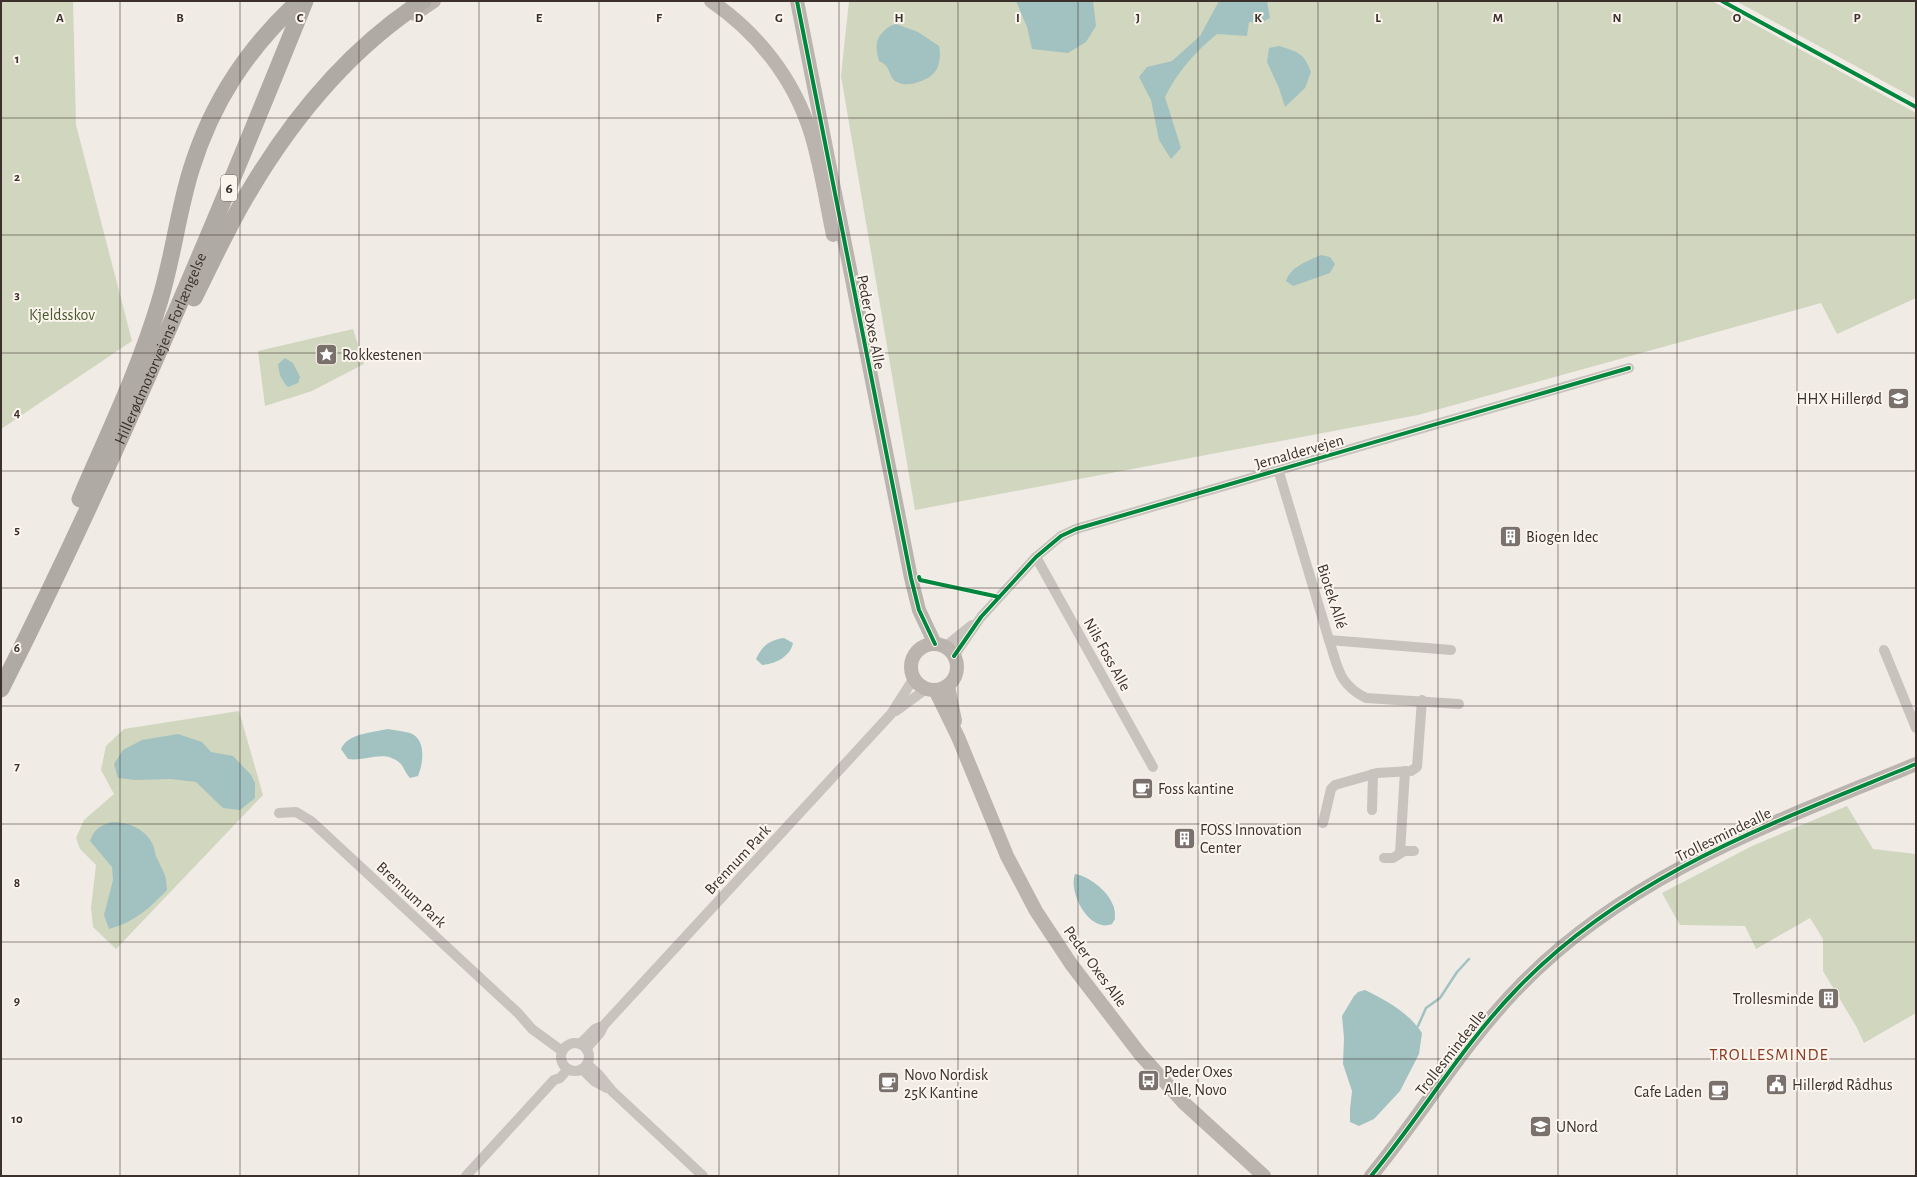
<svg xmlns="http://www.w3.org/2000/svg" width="1917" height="1177" viewBox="0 0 1917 1177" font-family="'Alegreya Sans',sans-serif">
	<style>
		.green { fill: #d1d6bf }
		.water { fill: #a1c2c1 }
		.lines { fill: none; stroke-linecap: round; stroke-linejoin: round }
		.stream { stroke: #a1c2c1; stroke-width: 2.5 }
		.street { stroke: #c9c3be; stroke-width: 10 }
		.secondary { stroke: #bab3ae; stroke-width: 14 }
		.highway { stroke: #afaaa4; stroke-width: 17 }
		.cycleway-casing { stroke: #fbf5ee; stroke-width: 6 }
		.cycleway { stroke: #00873e; stroke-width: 4 }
		.grid { fill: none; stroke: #3b302b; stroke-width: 1; stroke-opacity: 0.55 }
		.labels { text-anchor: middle; stroke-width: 4; stroke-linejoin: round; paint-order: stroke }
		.shield { fill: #fbf5ee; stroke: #756b66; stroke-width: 1 }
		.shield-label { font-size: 15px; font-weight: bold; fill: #3b302b }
		.park-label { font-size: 16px; fill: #4a5a2e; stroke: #fbf5ee }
		.street-label { font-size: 16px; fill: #3b302b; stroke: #fbf5ee }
		.poi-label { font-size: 16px; fill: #3b302b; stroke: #fbf5ee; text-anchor: start }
		.neighbourhood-label { font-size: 17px; letter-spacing: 1px; fill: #8c3b22; stroke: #fbf5ee }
		.grid-label { font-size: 13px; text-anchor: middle; font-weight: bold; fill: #3b302b; stroke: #fbf5ee; stroke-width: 4; stroke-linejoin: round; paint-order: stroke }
	</style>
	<rect width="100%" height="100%" fill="#f0ebe5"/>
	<g class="green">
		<path d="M1,1H73L76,125L132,341L1,429Z"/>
		<path d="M849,1H1712L1916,113V298L1837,334L1821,303L1418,415L915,510L841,76Z"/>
		<path d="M1736,1H1916V99Z"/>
		<path d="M353,329L364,364L312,391L265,406L258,351Z"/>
		<path d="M239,711L263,795L116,949L93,927L91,908L96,865L80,849L76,838L84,820L114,794L101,770L106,746L124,729Z"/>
		<path d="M1847,806L1873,849L1916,854V1013L1864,1043L1856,1026L1823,971V939L1810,918L1756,949L1745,926L1680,925L1662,893L1752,846Z"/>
	</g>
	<g class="water">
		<path d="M1016,1H1093L1096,26L1086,42L1068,53L1032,49L1027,27Z"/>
		<path d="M1219,1H1267L1270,18L1261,23L1249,22L1247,36L1217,34C1195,52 1178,71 1165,97L1181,148L1171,159L1159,140L1151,100L1139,77L1147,67L1172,61L1200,36Z"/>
		<path d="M896,24L918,32L939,46C941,54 940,67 934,73C927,81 908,87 899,83C889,80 891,69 884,64C882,62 880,62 879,61C876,49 874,39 885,30C888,27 891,25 896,24Z"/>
		<path d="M1279,46C1298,52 1304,53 1311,72L1305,88L1285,107L1279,88L1267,62L1269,48Z"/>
		<path d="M1321,255L1330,257L1335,264L1330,273L1293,286L1286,281C1291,266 1308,261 1321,255Z"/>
		<path d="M285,358L293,363L300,377L298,383L288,387C281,380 279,374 278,364Z"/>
		<path d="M784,638L793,643C790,657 775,664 762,665L756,659C762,646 769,640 784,638Z"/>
		<path d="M387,729C394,730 403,731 410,733C427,739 423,764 418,776L410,778C406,774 404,768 401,764C385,748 365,762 348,759L341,749C348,733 372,733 387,729Z"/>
		<path d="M178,734L202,742L211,752L233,756L251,775L255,783V798L240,810L223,808L196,782L171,779L136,780L118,778L114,764L123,750L142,740Z"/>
		<path d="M111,822C128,822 145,828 153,845C155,850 155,856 158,860C164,874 166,873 167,890C150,908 133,923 109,929L104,915L113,880L112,867L90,841C94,829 100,826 111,822Z"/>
		<path d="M1075,874C1088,876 1107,890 1112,903C1115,908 1115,913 1115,919L1112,924C1109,925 1105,926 1102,925C1084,922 1069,890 1075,874Z"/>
		<path d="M1365,990C1387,1001 1408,1012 1422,1033L1419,1054L1400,1091L1374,1119L1359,1126L1350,1122V1109L1352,1091L1343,1064L1344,1038L1342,1016L1354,996L1358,992Z"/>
	</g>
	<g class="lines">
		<path class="stream" d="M1418,1026L1426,1008L1440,998L1457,972L1469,959"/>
		<g class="street">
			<path d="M1278,469L1329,640L1451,650"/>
			<path d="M1036,557L1153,767"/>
			<path d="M1329,640C1338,667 1338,684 1366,698L1459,704"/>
			<path d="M945,647L972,625"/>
			<path d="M1884,650L1916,728"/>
			<path d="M954,656L981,617L1036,557L1061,536L1076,529L1629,368"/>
			<path d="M896,711L926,689"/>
			<path d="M1372,810L1373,774"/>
			<path d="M279,813L296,812L311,821L518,1013L532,1029L562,1051"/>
			<path d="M1323,823L1331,789L1335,785L1377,773L1411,771L1417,767L1422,700"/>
			<path d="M1400,853L1405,771"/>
			<path d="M1384,858H1393L1404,851H1414"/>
			<circle cx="575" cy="1057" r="14"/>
			<path d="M580,1044L595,1029L600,1027"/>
			<path d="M586,1049L600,1033L604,1025L891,714L914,678"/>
			<path d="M587,1064L599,1075L612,1091L703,1176"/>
			<path d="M582,1069L594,1081L607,1088"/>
			<path d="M466,1176L554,1080L560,1078L568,1069"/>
		</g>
		<g class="secondary">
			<path d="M711,1C758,33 794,79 811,134C821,167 826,202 833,235"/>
			<path d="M797,1L911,578L919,610L935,644"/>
			<path d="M415,14L434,1"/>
			<circle cx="934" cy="667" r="23"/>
			<path d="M948,686L955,721"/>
			<path d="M935,690L958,737L1007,856L1036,911L1071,964L1140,1054L1184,1103L1264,1176"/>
			<path d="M1371,1176C1421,1116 1461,1047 1516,990C1625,875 1773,823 1916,764"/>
		</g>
		<g class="highway">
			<path d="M194,298C212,262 229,224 250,190C294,116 351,48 423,1"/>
			<path d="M80,499C108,434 140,368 160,300C173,257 178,212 191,170C212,102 247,49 299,1"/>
			<path id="s1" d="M1,689C114,465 211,234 305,1"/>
		</g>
		<defs>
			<g id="cycleway">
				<path d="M797,1L911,578L919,610L935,644"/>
				<path d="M1722,1L1916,107"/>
				<path d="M919,577L920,580L999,597"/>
				<path d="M954,656L981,617L1036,557L1061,536L1076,529L1629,368"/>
				<path d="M1371,1176C1421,1116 1461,1047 1516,990C1625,875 1773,823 1916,764"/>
			</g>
		</defs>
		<use href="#cycleway" class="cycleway-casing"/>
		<use href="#cycleway" class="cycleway"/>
	</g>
	<path class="grid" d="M120,1V1176M240,1V1176M359,1V1176M479,1V1176M599,1V1176M719,1V1176M839,1V1176M958,1V1176M1078,1V1176M1198,1V1176M1318,1V1176M1438,1V1176M1558,1V1176M1677,1V1176M1797,1V1176M1,118H1916M1,235H1916M1,353H1916M1,471H1916M1,588H1916M1,706H1916M1,824H1916M1,942H1916M1,1059H1916"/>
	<defs>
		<symbol id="sight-square" viewBox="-11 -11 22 22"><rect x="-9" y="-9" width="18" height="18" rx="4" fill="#7a716c" stroke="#fbf5ee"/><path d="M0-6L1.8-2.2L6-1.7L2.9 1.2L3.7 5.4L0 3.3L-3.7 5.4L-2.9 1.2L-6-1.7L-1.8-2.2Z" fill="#fff"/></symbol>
		<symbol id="university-square" viewBox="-11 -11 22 22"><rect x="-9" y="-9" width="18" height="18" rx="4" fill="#7a716c" stroke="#fbf5ee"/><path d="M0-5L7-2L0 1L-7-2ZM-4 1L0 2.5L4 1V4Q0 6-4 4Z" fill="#fff"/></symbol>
		<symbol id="building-square" viewBox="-11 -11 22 22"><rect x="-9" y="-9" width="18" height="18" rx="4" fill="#7a716c" stroke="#fbf5ee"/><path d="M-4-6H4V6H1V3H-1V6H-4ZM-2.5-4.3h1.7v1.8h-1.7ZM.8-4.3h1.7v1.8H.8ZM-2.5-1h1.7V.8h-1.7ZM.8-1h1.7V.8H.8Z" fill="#fff"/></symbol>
		<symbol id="cafe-square" viewBox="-11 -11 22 22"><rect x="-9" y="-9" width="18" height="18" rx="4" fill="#7a716c" stroke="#fbf5ee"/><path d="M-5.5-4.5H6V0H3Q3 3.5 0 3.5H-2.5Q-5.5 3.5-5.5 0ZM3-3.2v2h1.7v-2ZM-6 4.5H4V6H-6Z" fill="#fff"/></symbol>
		<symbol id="bus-square" viewBox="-11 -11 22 22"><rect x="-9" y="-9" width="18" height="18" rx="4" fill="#7a716c" stroke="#fbf5ee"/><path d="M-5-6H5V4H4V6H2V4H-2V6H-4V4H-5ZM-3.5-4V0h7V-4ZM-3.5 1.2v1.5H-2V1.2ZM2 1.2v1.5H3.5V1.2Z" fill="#fff"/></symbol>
		<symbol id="civic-square" viewBox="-11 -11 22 22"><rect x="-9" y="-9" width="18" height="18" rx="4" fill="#7a716c" stroke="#fbf5ee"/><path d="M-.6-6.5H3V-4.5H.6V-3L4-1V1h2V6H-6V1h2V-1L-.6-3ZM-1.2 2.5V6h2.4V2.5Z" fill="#fff"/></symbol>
	</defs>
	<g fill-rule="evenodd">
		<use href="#sight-square" x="314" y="342" width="25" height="25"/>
		<use href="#university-square" x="1886" y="386" width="25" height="25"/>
		<use href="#building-square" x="1498" y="524" width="25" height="25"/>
		<use href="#cafe-square" x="1130" y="776" width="25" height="25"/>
		<use href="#building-square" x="1172" y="826" width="25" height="25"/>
		<use href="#building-square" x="1816" y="986" width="25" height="25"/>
		<use href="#bus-square" x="1136" y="1068" width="25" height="25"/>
		<use href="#cafe-square" x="876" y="1070" width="25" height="25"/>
		<use href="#civic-square" x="1764" y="1072" width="25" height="25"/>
		<use href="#cafe-square" x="1706" y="1078" width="25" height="25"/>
		<use href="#university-square" x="1528" y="1114" width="25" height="25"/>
	</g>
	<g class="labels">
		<rect class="shield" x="221" y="175" width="16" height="26" rx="3"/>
		<g class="shield-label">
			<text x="229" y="193">6</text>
		</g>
		<g class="park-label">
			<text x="62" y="320">Kjeldsskov</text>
		</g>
		<g class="street-label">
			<text transform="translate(872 322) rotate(79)" y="6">Peder Oxes Alle</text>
			<text dy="6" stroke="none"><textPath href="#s1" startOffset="376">Hillerødmotorvejens Forlængelse</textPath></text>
			<text transform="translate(1299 451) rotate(-16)" y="6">Jernaldervejen</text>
			<text transform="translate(1333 596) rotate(72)" y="6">Biotek Allé</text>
			<text transform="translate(1108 654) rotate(61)" y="6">Nils Foss Alle</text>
			<text transform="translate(1723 834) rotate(-26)" y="6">Trollesmindealle</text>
			<text transform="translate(737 859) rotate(-47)" y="6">Brennum Park</text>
			<text transform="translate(412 894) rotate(43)" y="6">Brennum Park</text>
			<text transform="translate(1096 966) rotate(54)" y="6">Peder Oxes Alle</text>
			<text transform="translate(1450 1052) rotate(-52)" y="6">Trollesmindealle</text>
		</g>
		<g class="poi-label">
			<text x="342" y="360">Rokkestenen</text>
			<text x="1882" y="404" text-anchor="end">HHX Hillerød</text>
			<text x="1526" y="542">Biogen Idec</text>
			<text x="1158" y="794">Foss kantine</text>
			<text x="1200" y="835">FOSS Innovation<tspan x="1200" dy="18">Center</tspan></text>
			<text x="1814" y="1004" text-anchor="end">Trollesminde</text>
			<text x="1164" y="1077">Peder Oxes<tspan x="1164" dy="18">Alle, Novo</tspan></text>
			<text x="904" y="1080">Novo Nordisk<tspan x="904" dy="18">25K Kantine</tspan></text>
			<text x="1792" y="1090">Hillerød Rådhus</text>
			<text x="1702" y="1097" text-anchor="end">Cafe Laden</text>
			<text x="1556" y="1132">UNord</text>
		</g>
		<g class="neighbourhood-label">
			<text x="1769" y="1060">TROLLESMINDE</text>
		</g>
	</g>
	<g class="grid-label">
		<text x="60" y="22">A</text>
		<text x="180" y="22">B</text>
		<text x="300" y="22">C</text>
		<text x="419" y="22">D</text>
		<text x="539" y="22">E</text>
		<text x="659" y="22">F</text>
		<text x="779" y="22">G</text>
		<text x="899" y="22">H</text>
		<text x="1018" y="22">I</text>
		<text x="1138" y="22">J</text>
		<text x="1258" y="22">K</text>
		<text x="1378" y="22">L</text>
		<text x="1498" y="22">M</text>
		<text x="1617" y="22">N</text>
		<text x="1737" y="22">O</text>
		<text x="1857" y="22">P</text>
		<text x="17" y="63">1</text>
		<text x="17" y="181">2</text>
		<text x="17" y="299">3</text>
		<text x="17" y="417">4</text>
		<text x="17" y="534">5</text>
		<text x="17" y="652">6</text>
		<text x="17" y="770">7</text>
		<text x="17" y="887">8</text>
		<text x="17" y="1005">9</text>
		<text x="17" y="1123">10</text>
	</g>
	<rect width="1917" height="1177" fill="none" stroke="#3b302b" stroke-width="4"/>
</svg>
